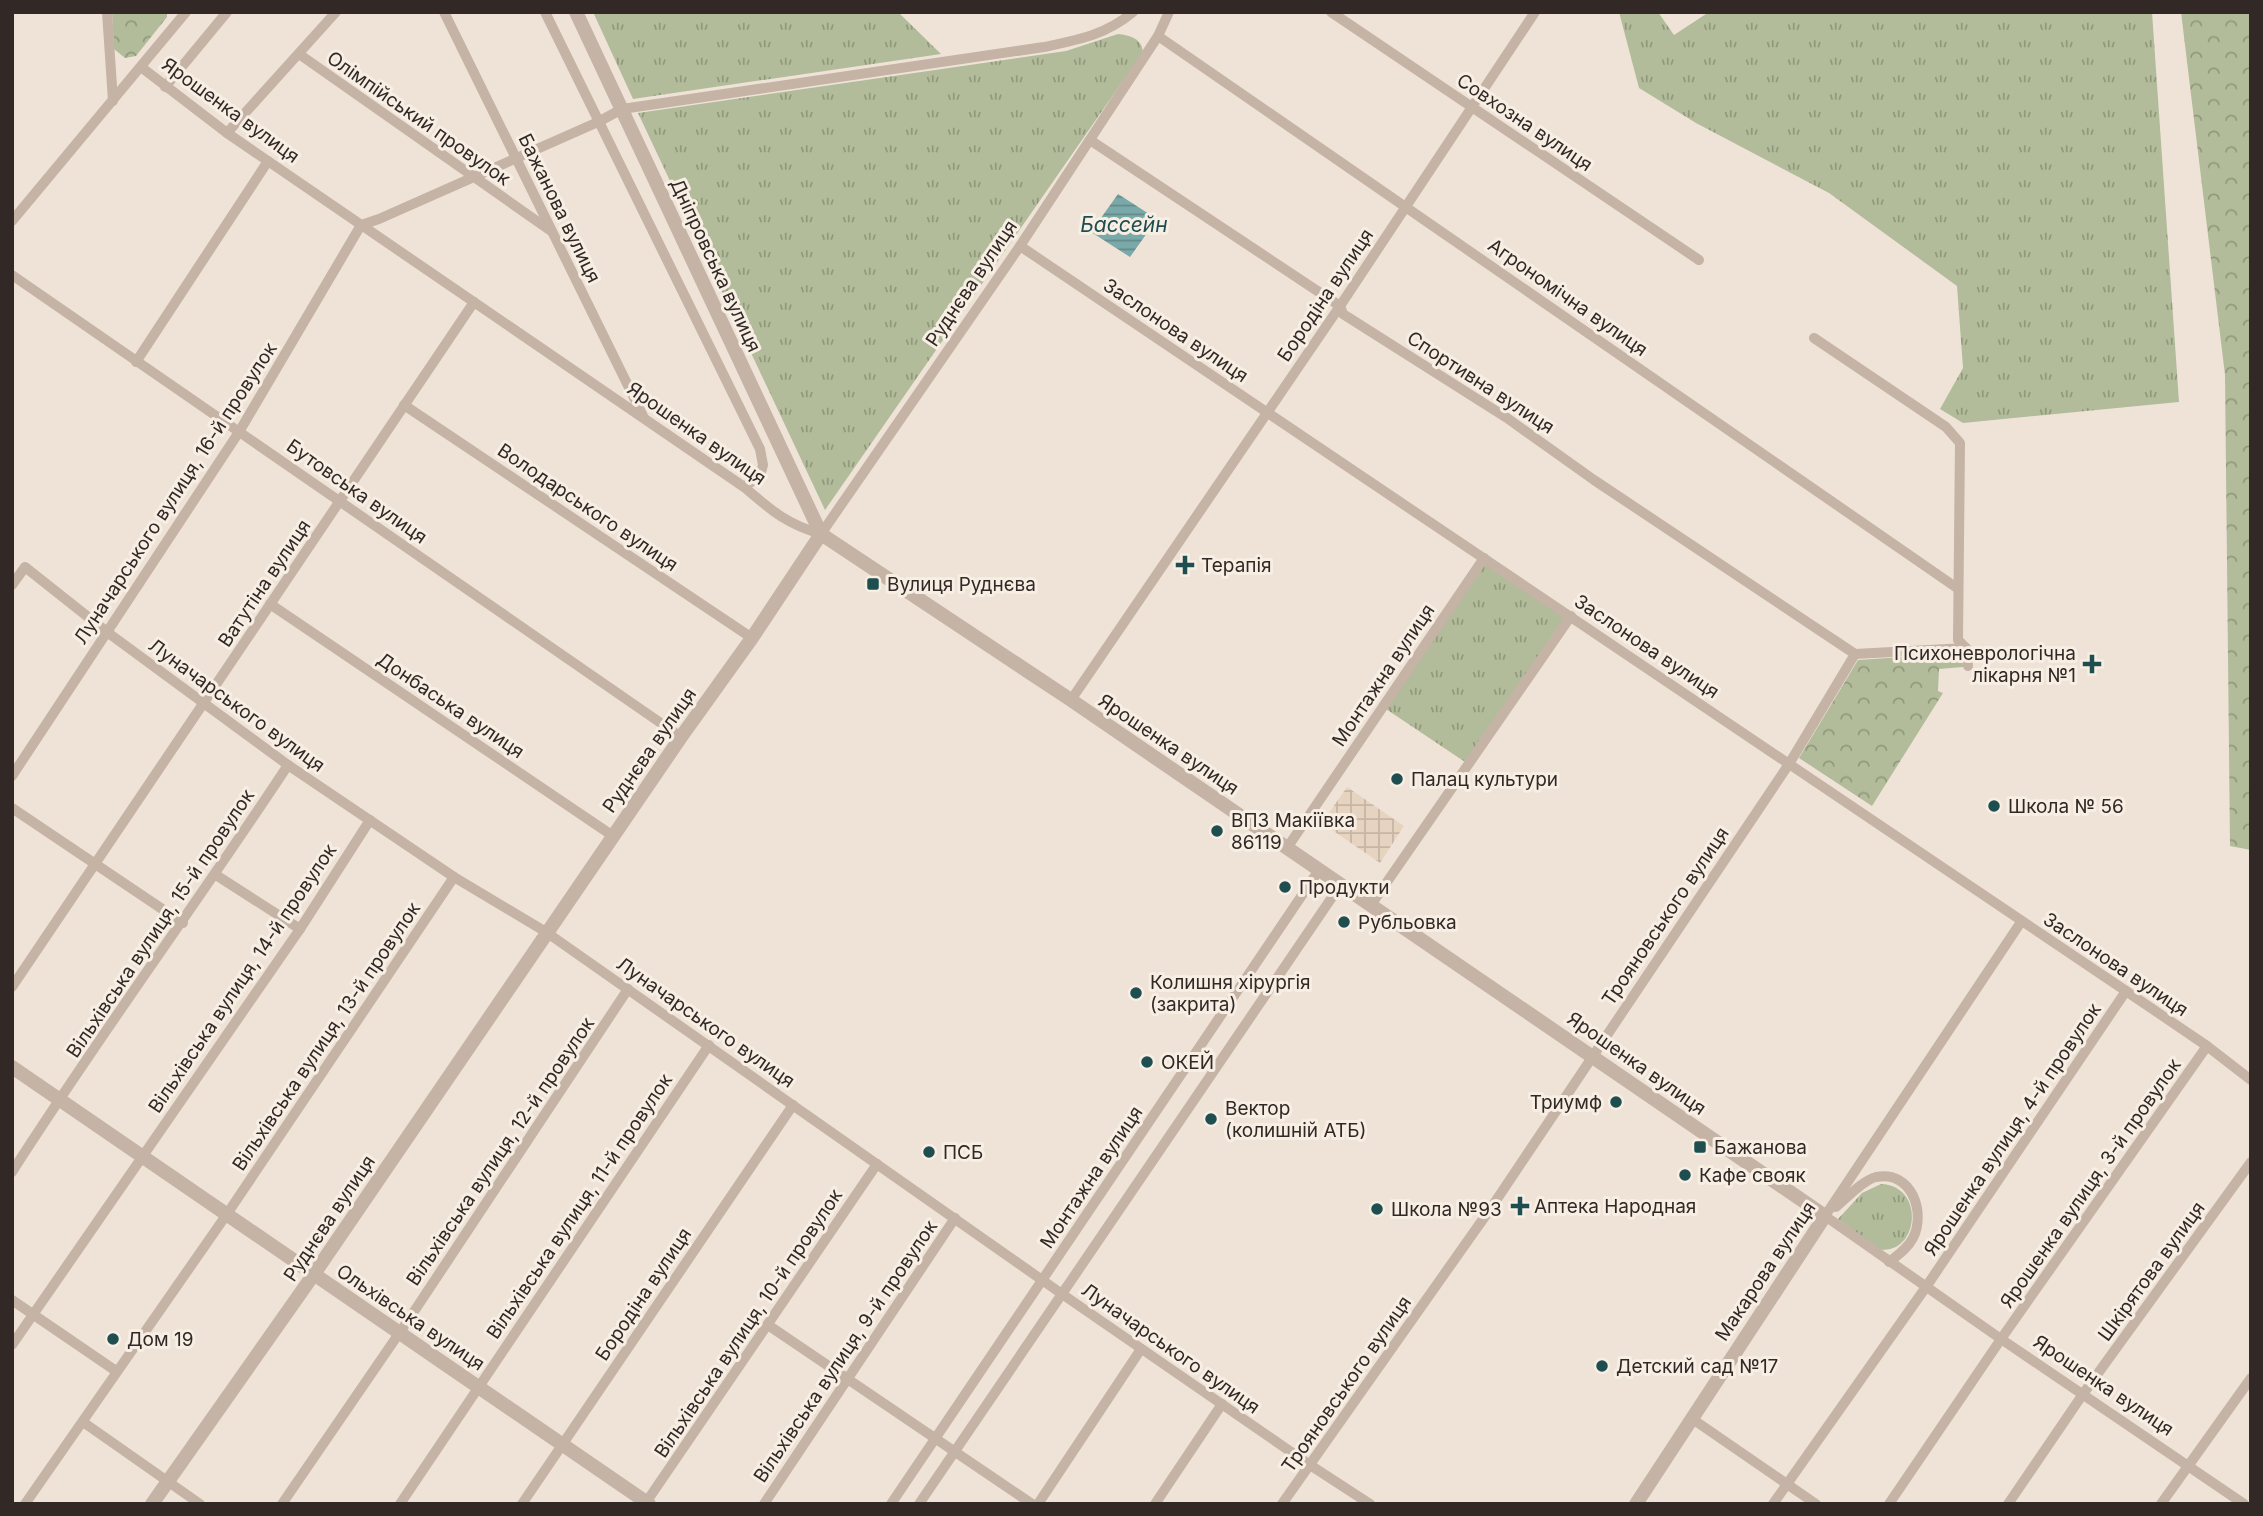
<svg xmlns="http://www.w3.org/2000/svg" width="2263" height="1516" viewBox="0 0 2263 1516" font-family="Inter,sans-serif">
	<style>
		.grass { fill: url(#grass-tufts) }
		.forest { fill: url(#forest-crowns) }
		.plaza { fill: url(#plaza-grid) }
		.water { fill: url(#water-rules) }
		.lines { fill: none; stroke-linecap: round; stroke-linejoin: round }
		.minor { stroke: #c5b3a5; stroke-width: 10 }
		.tertiary { stroke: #c5b3a5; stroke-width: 14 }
		.poi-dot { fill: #1f4e50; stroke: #f7eee4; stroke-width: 2.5 }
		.labels { text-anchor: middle; stroke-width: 6; stroke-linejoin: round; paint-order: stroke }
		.street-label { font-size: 19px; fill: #322926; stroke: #f7eee4 }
		.poi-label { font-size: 19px; fill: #322926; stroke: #f7eee4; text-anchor: start }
		.water-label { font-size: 21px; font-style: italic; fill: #1f4e50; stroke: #f7eee4 }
	</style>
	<defs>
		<pattern id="grass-tufts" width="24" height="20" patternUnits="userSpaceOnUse" patternTransform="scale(1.75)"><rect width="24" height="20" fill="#b2bc9a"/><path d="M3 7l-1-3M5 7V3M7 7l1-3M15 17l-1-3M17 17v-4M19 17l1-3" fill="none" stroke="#91997d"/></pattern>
		<pattern id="forest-crowns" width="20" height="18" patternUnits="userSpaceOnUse" patternTransform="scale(1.75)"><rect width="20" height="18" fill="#b2bc9a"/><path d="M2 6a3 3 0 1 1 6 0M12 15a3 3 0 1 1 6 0" fill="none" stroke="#91997d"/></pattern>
		<pattern id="plaza-grid" width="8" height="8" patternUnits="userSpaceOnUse" patternTransform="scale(1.75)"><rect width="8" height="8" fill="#e6d4c0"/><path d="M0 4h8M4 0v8" fill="none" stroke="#c6b6a5"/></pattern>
		<pattern id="water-rules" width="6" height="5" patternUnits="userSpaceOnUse" patternTransform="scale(1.75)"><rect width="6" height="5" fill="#7aa9a9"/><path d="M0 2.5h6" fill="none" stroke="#658a89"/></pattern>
	</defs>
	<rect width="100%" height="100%" fill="#efe3d8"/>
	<g class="grass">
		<path d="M593,12H898L941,54L633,99Z"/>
		<path d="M1619,12H1658L1674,35L1709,12H2152L2179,402L1963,423L1940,409L1963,368L1957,286L1829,193L1696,123L1639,88Z"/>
		<path d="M1118,34C1130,35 1142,39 1143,52L825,510L638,113L1066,51Z"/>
		<path d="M1484,558L1571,616L1468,764L1383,707Z"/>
		<path d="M1881,1184C1927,1186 1918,1257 1878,1249L1838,1219L1862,1193Z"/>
	</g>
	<g class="forest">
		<path d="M112,12H167V17L136,56L125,58L114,49Z"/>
		<path d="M2181,12H2251V850L2230,846L2225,375Z"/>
		<path d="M1962,653L1963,667L1939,669L1938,691L1943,693L1872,806L1799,758L1858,660Z"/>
	</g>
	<path class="plaza" d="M1347,787L1404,826L1380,863L1322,823Z"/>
	<path class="water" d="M1118,194L1157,219L1130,257L1091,232Z"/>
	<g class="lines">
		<g class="minor">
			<path d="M107,12L113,101"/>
			<path d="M444,12L643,416"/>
			<path d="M545,12L760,449L763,465L760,476L744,487"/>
			<path d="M1331,12L1699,260"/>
			<path d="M1158,36L1957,588"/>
			<path d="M299,54L551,231"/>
			<path d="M141,67L227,133L744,487C771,510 786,524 821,534L1020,246L1158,36L1169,12"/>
			<path d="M165,87L227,12"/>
			<path d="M227,133L336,12"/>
			<path d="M1090,140L1340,306L1343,314L1507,418L1594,480L1855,654"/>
			<path d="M12,221L186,12"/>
			<path d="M1020,246L2126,991L2207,1046L2251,1080"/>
			<path d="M12,275L681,737"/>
			<path d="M1814,338L1946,427L1960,443L1958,640L1966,648"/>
			<path d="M136,362L268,161"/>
			<path d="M404,405L752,638"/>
			<path d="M12,585L25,567L107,632L288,765L454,877L546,932L1062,1294L1310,1465L1370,1504"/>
			<path d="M270,604L613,836"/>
			<path d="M1855,654L1966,648L1968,666"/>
			<path d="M1071,700L1340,306L1535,12"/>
			<path d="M12,776L239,432L361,225L379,219L598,122L622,109L1044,47C1077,40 1106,35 1133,12"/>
			<path d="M12,808L183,923"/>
			<path d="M1287,848L1484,558"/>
			<path d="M216,875L300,929"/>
			<path d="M1371,905L1571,616"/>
			<path d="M12,987L474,302"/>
			<path d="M12,1172C100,1034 198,902 288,765"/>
			<path d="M1836,1207C1847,1198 1863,1180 1876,1177C1912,1170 1926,1213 1913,1238C1908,1248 1898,1255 1889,1262"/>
			<path d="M1825,1216L2001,1339L2244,1504"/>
			<path d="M1825,1216L2021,922"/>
			<path d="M12,1300L116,1371"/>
			<path d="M768,1325L1032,1504"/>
			<path d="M12,1345L300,929L370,820"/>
			<path d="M1691,1418L1816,1504"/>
			<path d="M83,1422L200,1504"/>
			<path d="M25,1504L227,1214L454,877"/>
			<path d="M282,1504L413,1313L628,989"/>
			<path d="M400,1504L709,1045"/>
			<path d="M522,1504L793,1105"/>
			<path d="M645,1504L877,1164"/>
			<path d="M764,1504L955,1218"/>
			<path d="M891,1504L1319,870"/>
			<path d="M919,1504L1341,884"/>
			<path d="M1038,1504L1141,1349"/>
			<path d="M1155,1504L1222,1404"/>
			<path d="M1282,1504L1493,1205L1789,764L1855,654"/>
			<path d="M1773,1504L1926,1287L2126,991"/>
			<path d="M1889,1504L2001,1339L2207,1046"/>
			<path d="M2008,1504L2083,1394L2251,1162"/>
			<path d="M2161,1504L2251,1378"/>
		</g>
		<g class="tertiary">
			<path d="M576,12L821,534"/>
			<path d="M821,534L1071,700L1825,1216L1636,1504"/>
			<path d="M12,1067L649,1504"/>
			<path d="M152,1504L314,1274L681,737L752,638L821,534"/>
		</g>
	</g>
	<g class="poi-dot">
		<path d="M1181.5 554.5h7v7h7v7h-7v7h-7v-7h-7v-7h7z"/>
		<rect x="866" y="577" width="14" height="14" rx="3.5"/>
		<path d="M2088.5 653.5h7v7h7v7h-7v7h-7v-7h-7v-7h7z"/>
		<circle cx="1397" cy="779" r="7"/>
		<circle cx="1994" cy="806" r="7"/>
		<circle cx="1217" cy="831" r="7"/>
		<circle cx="1285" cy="887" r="7"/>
		<circle cx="1344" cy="922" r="7"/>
		<circle cx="1136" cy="993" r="7"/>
		<circle cx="1147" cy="1062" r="7"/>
		<circle cx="1616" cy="1102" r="7"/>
		<circle cx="1211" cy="1119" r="7"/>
		<rect x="1693" y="1140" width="14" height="14" rx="3.5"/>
		<circle cx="929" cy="1152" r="7"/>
		<circle cx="1685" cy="1175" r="7"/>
		<path d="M1516.5 1195.5h7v7h7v7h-7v7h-7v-7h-7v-7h7z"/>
		<circle cx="1377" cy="1209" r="7"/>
		<circle cx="113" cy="1339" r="7"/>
		<circle cx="1602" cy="1366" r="7"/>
	</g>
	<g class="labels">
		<g class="street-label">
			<text transform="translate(231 110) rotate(36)" y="7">Ярошенка вулиця</text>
			<text transform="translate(419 118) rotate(35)" y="7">Олімпійський провулок</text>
			<text transform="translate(1525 122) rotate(34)" y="7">Совхозна вулиця</text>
			<text transform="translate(560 208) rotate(64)" y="7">Бажанова вулиця</text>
			<text transform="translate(716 265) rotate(65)" y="7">Дніпровська вулиця</text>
			<text transform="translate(971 283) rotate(-56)" y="7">Руднєва вулиця</text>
			<text transform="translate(1325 295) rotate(-56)" y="7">Бородіна вулиця</text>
			<text transform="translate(1568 297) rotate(35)" y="7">Агрономічна вулиця</text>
			<text transform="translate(1176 330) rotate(34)" y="7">Заслонова вулиця</text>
			<text transform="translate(1481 382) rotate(33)" y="7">Спортивна вулиця</text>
			<text transform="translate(697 433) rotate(35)" y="7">Ярошенка вулиця</text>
			<text transform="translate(357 491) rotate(35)" y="7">Бутовська вулиця</text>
			<text transform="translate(175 493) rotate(-57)" y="7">Луначарського вулиця, 16-й провулок</text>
			<text transform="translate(588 507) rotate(34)" y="7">Володарського вулиця</text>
			<text transform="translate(264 583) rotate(-56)" y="7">Ватутіна вулиця</text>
			<text transform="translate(1647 646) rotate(34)" y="7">Заслонова вулиця</text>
			<text transform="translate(1383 675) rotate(-56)" y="7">Монтажна вулиця</text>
			<text transform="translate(237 705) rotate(36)" y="7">Луначарського вулиця</text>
			<text transform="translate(451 705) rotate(34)" y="7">Донбаська вулиця</text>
			<text transform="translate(1169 744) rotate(34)" y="7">Ярошенка вулиця</text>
			<text transform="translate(649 750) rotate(-55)" y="7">Руднєва вулиця</text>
			<text transform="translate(1665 916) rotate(-56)" y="7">Трояновського вулиця</text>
			<text transform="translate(160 923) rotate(-56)" y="7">Вільхівська вулиця, 15-й провулок</text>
			<text transform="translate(2116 964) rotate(34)" y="7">Заслонова вулиця</text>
			<text transform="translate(242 978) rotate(-56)" y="7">Вільхівська вулиця, 14-й провулок</text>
			<text transform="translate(706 1022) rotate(35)" y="7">Луначарського вулиця</text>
			<text transform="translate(326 1036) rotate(-56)" y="7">Вільхівська вулиця, 13-й провулок</text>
			<text transform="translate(1637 1063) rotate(35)" y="7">Ярошенка вулиця</text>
			<text transform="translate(2012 1129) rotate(-56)" y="7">Ярошенка вулиця, 4-й провулок</text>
			<text transform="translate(500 1151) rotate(-56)" y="7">Вільхівська вулиця, 12-й провулок</text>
			<text transform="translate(1091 1177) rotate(-56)" y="7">Монтажна вулиця</text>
			<text transform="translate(2090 1183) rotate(-55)" y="7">Ярошенка вулиця, 3-й провулок</text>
			<text transform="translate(579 1206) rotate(-56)" y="7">Вільхівська вулиця, 11-й провулок</text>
			<text transform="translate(329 1218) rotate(-56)" y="7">Руднєва вулиця</text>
			<text transform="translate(1765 1271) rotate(-56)" y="7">Макарова вулиця</text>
			<text transform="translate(2151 1271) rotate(-54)" y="7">Шкірятова вулиця</text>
			<text transform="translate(643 1294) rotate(-56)" y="7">Бородіна вулиця</text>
			<text transform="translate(411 1317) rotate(34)" y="7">Ольхівська вулиця</text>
			<text transform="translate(748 1323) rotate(-56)" y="7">Вільхівська вулиця, 10-й провулок</text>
			<text transform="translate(1171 1348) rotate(35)" y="7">Луначарського вулиця</text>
			<text transform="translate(845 1351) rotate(-56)" y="7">Вільхівська вулиця, 9-й провулок</text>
			<text transform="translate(1346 1384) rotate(-55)" y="7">Трояновського вулиця</text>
			<text transform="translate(2104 1385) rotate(34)" y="7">Ярошенка вулиця</text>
		</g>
		<g class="poi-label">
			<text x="1201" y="572">Терапія</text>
			<text x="887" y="591">Вулиця Руднєва</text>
			<text x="2076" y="660" text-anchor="end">Психоневрологічна<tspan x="2076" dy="22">лікарня №1</tspan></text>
			<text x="1411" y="786">Палац культури</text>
			<text x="2008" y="813">Школа № 56</text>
			<text x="1231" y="827">ВПЗ Макіївка<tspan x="1231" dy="22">86119</tspan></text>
			<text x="1299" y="894">Продукти</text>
			<text x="1358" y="929">Рубльовка</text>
			<text x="1150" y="989">Колишня хірургія<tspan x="1150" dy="22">(закрита)</tspan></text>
			<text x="1161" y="1069">ОКЕЙ</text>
			<text x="1602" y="1109" text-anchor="end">Триумф</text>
			<text x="1225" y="1115">Вектор<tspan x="1225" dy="22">(колишній АТБ)</tspan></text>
			<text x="1714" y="1154">Бажанова</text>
			<text x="943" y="1159">ПСБ</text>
			<text x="1699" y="1182">Кафе свояк</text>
			<text x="1534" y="1213">Аптека Народная</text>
			<text x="1391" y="1216">Школа №93</text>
			<text x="127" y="1346">Дом 19</text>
			<text x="1616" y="1373">Детский сад №17</text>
		</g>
		<g class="water-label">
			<text x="1124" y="232">Бассейн</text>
		</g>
	</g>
	<rect width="2263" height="1516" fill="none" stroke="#322926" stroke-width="28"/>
</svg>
